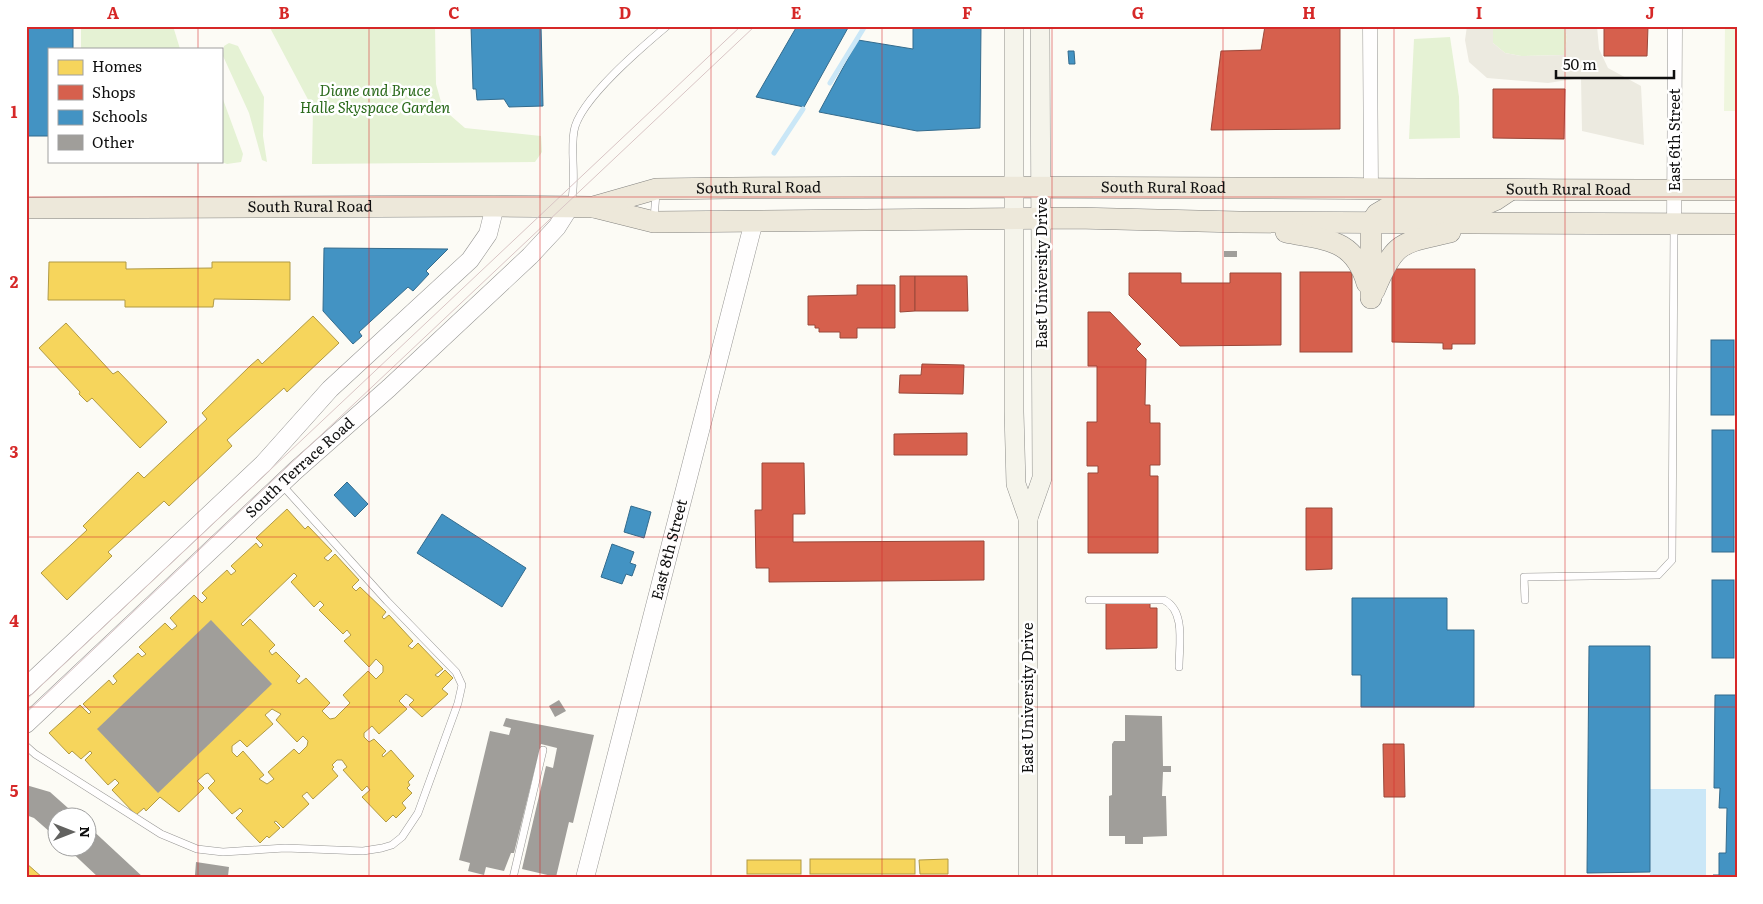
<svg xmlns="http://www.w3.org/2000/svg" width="1763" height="904" viewBox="0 0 1763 904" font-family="Literata,serif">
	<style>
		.green { fill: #e5f2d4 }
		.pitch { fill: #eff6de }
		.plaza { fill: #eceae0 }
		.water { fill: #cae7f7 }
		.homes { fill: #f6d55c; stroke: #b19a45; fill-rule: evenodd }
		.shops { fill: #d6604d; stroke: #9a483a }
		.schools { fill: #4393c3; stroke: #336b8d }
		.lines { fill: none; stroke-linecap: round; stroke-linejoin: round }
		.stream { stroke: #cae7f7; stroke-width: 5 }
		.building { fill: #a09e9a }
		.service-casing { stroke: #969593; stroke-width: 8 }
		.minor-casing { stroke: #969593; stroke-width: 15 }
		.tertiary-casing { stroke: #969593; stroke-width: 19 }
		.secondary-casing { stroke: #8c8c89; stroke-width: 20 }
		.primary-casing { stroke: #838380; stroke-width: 22 }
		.service { stroke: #fffefe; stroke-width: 7 }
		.minor { stroke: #fffefe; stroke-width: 14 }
		.tertiary { stroke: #fffefe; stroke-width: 18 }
		.secondary { stroke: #f5f4eb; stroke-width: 19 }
		.primary { stroke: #ede8da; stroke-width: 21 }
		.tram { stroke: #d9c5c5; stroke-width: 1 }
		.grid { fill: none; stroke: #d62828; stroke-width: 1; stroke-opacity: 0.55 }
		.labels { text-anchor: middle; stroke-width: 5; stroke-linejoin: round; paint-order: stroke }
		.park-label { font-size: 15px; font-style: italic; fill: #2b6a1c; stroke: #fff }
		.street-label { font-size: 15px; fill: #0f0f0f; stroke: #fff }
		.neatline { fill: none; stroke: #d62828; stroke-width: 2 }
		.grid-label { font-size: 16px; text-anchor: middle; font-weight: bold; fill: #d62828 }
	</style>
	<rect width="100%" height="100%" fill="#fcfbf5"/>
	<g class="green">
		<path d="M81,26H173L180,49H81Z"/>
		<path d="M269,26H435L436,84L443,109L465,128L541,136L542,152L535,162L312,164L313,109Z"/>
		<path d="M1493,26H1564L1567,37L1564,55L1521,56L1505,53L1493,43Z"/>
		<path d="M1450,37L1459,97L1460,138L1409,139L1414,39Z"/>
		<path d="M229,43L238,46L264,97L263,136L267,162L262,160L249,113L223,56L224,46Z"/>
		<path d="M221,94L243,154L241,162L227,164L219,161H221Z"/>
	</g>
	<path class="pitch" d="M1725,26H1737V111H1724Z"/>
	<path class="plaza" d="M1467,26H1493V43L1505,53L1521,56L1564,55L1567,37L1564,26H1597L1599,49L1608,68L1641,86L1644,145L1582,131L1581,78L1548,83L1487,78L1469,62L1465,40Z"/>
	<rect class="water" x="1650" y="789" width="56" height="89"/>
	<g class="homes">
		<path d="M49,262H126V269L212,268V262H290V300L214,299L213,307H125V300H48Z"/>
		<path d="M313,316L339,343L287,392L284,388L227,440L232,446L169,506L164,501L108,552L112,556L67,600L41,573L87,530L83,526L138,472L144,478L207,419L202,413L250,366L258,359L262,364Z"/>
		<path d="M66,323L113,374L118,371L167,422L140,448L92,398L87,402L79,394L80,392L39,348Z"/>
		<path d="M287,509L305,529L308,526L332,551L324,558L328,561L335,554L359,580L352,587L356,591L360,587L386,612L382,617L384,619L389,615L413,641L408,646L412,649L418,643L443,669L435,675L438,677L445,670L453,678L442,689L448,694L422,717L409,705L414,700L406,694L399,701L407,709L379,734L372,726L364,733V737L369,742L374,739L386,751L382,755L383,757L391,750L414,776L408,782L410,785L407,788L412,793L402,803L406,808L396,818L393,815L386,822L362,797L370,790L367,786L362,791L343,770L347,767L342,760H337L332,765L334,767L332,769L338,776L313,799L307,792L302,796L309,804L283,828L276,821L274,822L280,828L269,838L267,836L260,843L236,818L243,811L240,808L232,814L208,788L215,781L208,773L205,774L197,781L204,788L179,812L160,797L146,811L144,808L136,815L112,790L119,783L115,779L108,785L85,760L92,753L90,751L81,759L72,751L69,754L49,733L80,705L89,714L91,712L83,704L109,680L113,685L117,681L113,676L138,653L142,657L146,654L139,647L165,623L172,630L177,626L170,618L194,595L202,603L207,598L202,593L227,570L231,575L236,571L231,566L256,543L260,548L263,545L256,538ZM294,573L297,576L291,582L314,607L320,601L324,605L319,610L343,634L347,630L351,635L344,641L369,667L376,659L383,666V672L376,679L368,671L343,695L350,703L335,718L330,719L322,711L330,703L306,678L299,684L296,681L300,676L276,652L272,655L269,651L275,645L250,619L243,626L241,624ZM272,709L281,714L276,720L297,742L303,736L308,741L307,746L299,754L294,749L268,772L274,779L267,784L259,779L264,775L243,751L237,757L232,752V746L240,740L247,747L273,724L265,715Z"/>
		<rect x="810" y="859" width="105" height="15"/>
		<path d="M948,859V874H920L919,860Z"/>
		<rect x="747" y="860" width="54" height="14"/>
		<path d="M26,863L43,878H26Z"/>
	</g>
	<g class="shops">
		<path d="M1265,26H1340V129L1211,130L1221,51L1261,50Z"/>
		<path d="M1604,26H1648L1647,56H1604Z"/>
		<path d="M1493,89H1565L1564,139L1493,138Z"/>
		<path d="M1392,269H1475V344H1452V349H1443V343L1392,342Z"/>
		<rect x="1300" y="272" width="52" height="80"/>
		<path d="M1129,273H1181V283H1230V273H1281V345L1180,346L1129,295Z"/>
		<path d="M900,276H915V311L900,312Z"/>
		<path d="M915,276H967L968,311H915Z"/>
		<path d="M857,285H895V328H857V338H840V332H819V328H815V325H808V296L857,295Z"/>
		<path d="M1088,312H1110L1141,344L1136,349L1146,359L1145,405H1150V423H1160V465H1150V476H1158V553H1088V473H1098V466H1087V422H1097V366H1088Z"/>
		<path d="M922,364L964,365L963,394L899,393L900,375H921Z"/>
		<path d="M967,433V455H894V434Z"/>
		<path d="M762,463H804L805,514H793V542L984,541V580L769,582V568H756L755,510H762Z"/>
		<path d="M1306,508H1332V569L1306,570Z"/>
		<path d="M1106,603H1150V608H1157V648L1106,649Z"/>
		<path d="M1383,744H1404L1405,797H1384Z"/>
	</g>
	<g class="schools">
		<path d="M26,26H73V49H49V136H26Z"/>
		<path d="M471,26H541L543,106L509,107L504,99L477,100L476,89H473Z"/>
		<path d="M797,26H849L804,107L756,97Z"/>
		<path d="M913,26H981L980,128L917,131L819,112L858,40L913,49Z"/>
		<path d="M1068,51H1074L1075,64H1069Z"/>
		<path d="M324,248L448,249L426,271L429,274L413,291L408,287L359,332L362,336L353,344L323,311Z"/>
		<rect x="1711" y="340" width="23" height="75"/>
		<rect x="1712" y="430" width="22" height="122"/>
		<path d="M347,482L368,504L355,517L334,495Z"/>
		<path d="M631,506L651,512L644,538L624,532Z"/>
		<path d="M442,514L526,568L502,607L417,553Z"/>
		<path d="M612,544L634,552L630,563L636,565L632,576L626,574L622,584L601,577Z"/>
		<rect x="1712" y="580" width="22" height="78"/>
		<path d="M1352,598H1447V630H1474V707H1361V675H1352Z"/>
		<path d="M1589,646H1650V872L1587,873Z"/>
		<path d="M1715,695H1737V878H1713V875H1719V853H1726L1727,808H1719L1720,788H1714Z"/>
	</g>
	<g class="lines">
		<g class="stream">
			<path d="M830,83L865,26"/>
			<path d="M774,153L803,109"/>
		</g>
	</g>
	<g class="building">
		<rect x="1224" y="251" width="13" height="6"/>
		<path d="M211,620L272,684L158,793L97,729Z"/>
		<path d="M559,700L566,711L555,717L549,706Z"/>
		<path d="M1125,715L1162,716L1163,766H1171V772H1163L1162,796H1166L1167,836L1143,837V844H1125V836H1109V796L1112,795V744L1114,741H1125Z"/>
		<path d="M506,718L594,735L573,823L569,822L556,877L522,869L546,766L553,768L557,748L541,744L514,853H511L504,871L486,867L484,875L468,871L470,863L459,860L490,731L509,735L511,728L503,726Z"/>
		<path d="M26,785L50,792L77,816H58V839L34,818L26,815Z"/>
		<path d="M88,826L144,878H99L65,846H88Z"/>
		<path d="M196,862L229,867L228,876L219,875L218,878H213L195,875Z"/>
	</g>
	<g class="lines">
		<defs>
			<g id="service">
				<path d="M571,203C577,180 570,154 574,131C579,100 642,47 667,26"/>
				<path d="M654,219L656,193"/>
				<path d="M1089,600H1164C1186,611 1179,645 1179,667"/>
				<path d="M1525,600L1524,577L1658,575L1672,560L1674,225"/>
				<path d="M26,746L35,754L161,834L197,849L223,852L285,848L363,851L382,848L392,845L402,837L418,813L458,703L462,685L456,672L387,601L282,485"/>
				<path d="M513,878L543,750"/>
			</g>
			<g id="minor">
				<path d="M1370,26L1371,190"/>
				<path d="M1674,225L1675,26"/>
			</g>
			<g id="tertiary">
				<path d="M26,687L263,464L330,389L470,260L488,234L495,206"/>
				<path id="s1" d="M26,724L296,470L389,388L530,256L557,227L569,208"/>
				<path id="s2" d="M585,878L754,221"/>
			</g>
			<g id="secondary">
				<path d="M1014,26V412L1016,484L1028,518V878"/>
				<path d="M1028,518L1042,478L1040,26"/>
			</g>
			<g id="primary">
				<path d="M594,207L654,222L1076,218L1239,222L1737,224"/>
				<path id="s3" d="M26,208L495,206L593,207L656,189L731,188C1067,185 1402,190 1737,190"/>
				<path d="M1286,232C1325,240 1354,238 1367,283"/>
				<path d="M1374,291C1396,240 1399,244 1450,232"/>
				<path d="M1371,298V223L1377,214L1389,207H1479L1495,200L1510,190"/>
			</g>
		</defs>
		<use href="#service" class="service-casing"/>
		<use href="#minor" class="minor-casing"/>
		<use href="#tertiary" class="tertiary-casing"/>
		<use href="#secondary" class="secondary-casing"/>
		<use href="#primary" class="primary-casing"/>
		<use href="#service" class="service"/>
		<use href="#minor" class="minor"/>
		<use href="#tertiary" class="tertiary"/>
		<use href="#secondary" class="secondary"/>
		<use href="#primary" class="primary"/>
		<g class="tram">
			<path d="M26,700L741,26"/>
			<path d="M26,713L755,26"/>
		</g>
	</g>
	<path class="grid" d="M198,26V49M369,26V878M540,26V878M711,26V878M882,26V878M1052,26V878M1223,26V878M1394,26V878M1565,26V878M198,161V878M26,197H1737M26,367H1737M26,537H1737M26,707H1737"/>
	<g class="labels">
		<g class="park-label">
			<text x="375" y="96">Diane and Bruce<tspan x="375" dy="17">Halle Skyspace Garden</tspan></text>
		</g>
		<g class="street-label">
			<text transform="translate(1675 140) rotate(-90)" y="5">East 6th Street</text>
			<text dy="5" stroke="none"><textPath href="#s3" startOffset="1140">South Rural Road</textPath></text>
			<text dy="5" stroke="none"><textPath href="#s3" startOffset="735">South Rural Road</textPath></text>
			<text dy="5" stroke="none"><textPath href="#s3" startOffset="1545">South Rural Road</textPath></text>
			<text dy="5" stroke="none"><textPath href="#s3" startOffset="284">South Rural Road</textPath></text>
			<text transform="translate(1042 273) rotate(-90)" y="5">East University Drive</text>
			<text dy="5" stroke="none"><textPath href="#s1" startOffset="375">South Terrace Road</textPath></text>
			<text dy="5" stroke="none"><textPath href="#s2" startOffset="339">East 8th Street</textPath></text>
			<text transform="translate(1028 698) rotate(-90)" y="5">East University Drive</text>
		</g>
	</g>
	<rect width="1763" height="904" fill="none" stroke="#ffffff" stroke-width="55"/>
	<rect x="48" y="48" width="175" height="115" fill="#ffffff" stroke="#9f9f9f"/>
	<rect x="58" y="60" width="25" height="15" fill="#f6d55c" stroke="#9f9f9f"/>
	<text x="92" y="72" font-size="15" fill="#0f0f0f">Homes</text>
	<rect x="58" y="85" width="25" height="15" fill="#d6604d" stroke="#9f9f9f"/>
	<text x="92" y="98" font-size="15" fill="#0f0f0f">Shops</text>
	<rect x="58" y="110" width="25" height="15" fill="#4393c3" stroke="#9f9f9f"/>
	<text x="92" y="122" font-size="15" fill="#0f0f0f">Schools</text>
	<rect x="58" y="135" width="25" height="15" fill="#a09e9a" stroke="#9f9f9f"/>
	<text x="92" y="148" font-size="15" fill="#0f0f0f">Other</text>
	<g transform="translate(72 832) rotate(90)"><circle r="24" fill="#ffffff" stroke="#9f9f9f"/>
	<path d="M0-4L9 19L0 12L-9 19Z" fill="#626260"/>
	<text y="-8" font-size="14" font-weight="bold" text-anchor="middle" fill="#0f0f0f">N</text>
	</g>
	<path d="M1556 70v8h118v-8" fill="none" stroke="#0f0f0f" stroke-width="2.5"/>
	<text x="1563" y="70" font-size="15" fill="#0f0f0f" stroke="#ffffff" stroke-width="4" paint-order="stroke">50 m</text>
	<rect x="28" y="28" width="1708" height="848" class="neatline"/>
	<g class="grid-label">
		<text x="113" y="19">A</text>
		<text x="284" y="19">B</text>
		<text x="454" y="19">C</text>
		<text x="625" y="19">D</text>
		<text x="796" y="19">E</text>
		<text x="967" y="19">F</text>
		<text x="1138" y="19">G</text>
		<text x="1309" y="19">H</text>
		<text x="1479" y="19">I</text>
		<text x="1650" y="19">J</text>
		<text x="14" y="118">1</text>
		<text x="14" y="288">2</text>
		<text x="14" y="458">3</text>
		<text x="14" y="627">4</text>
		<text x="14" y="797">5</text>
	</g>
</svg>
